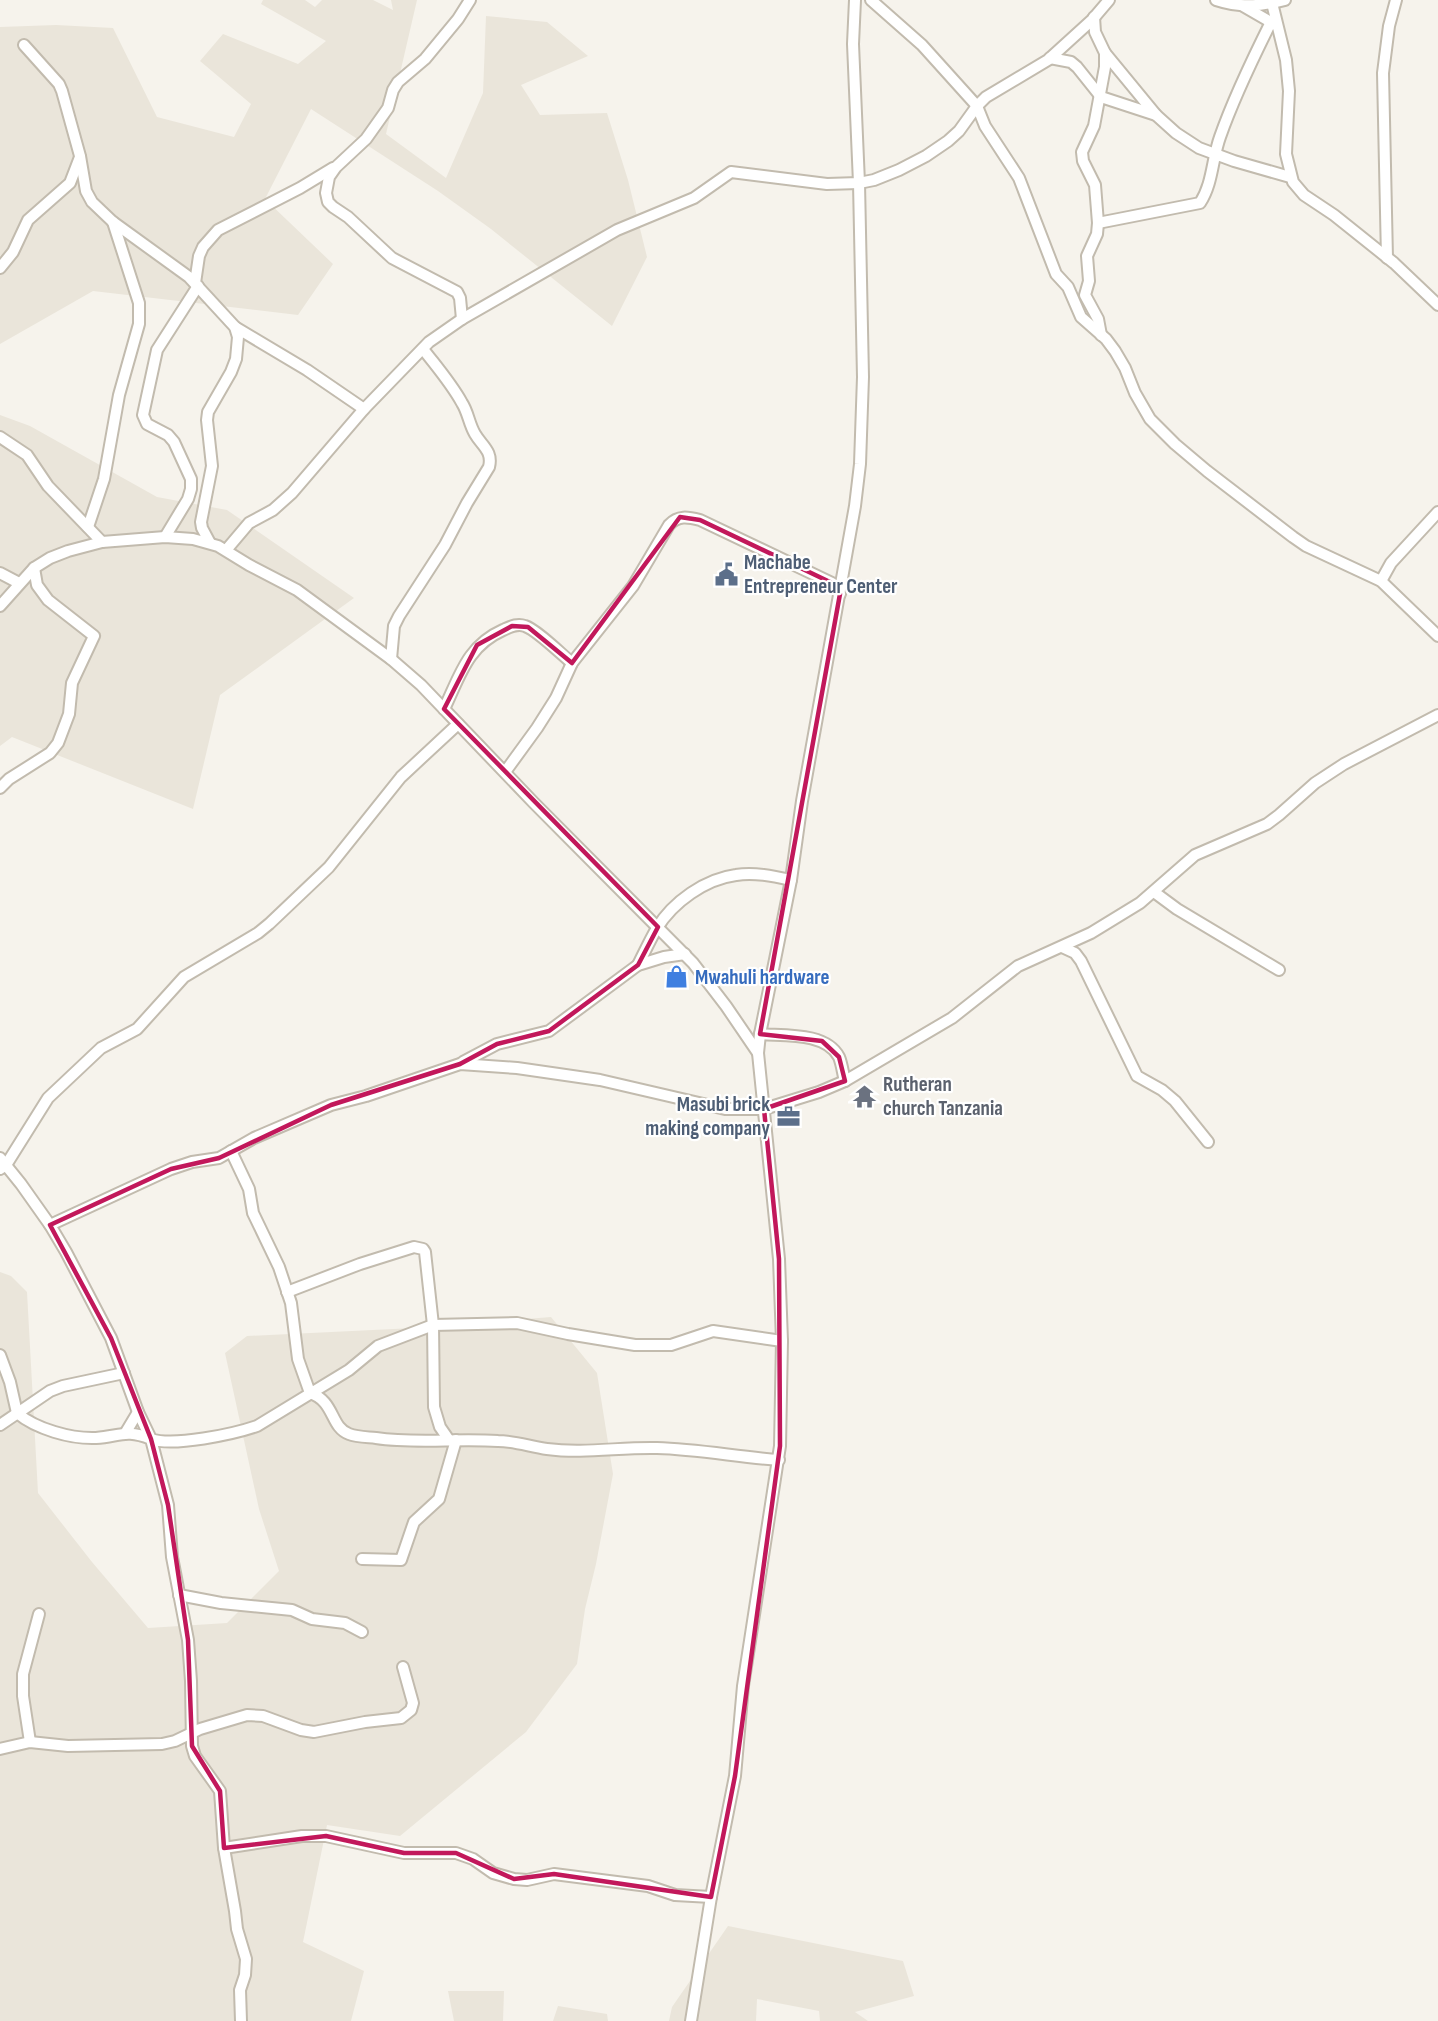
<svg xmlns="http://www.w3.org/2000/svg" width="1438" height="2021" viewBox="0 0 1438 2021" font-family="'Sofia Sans Condensed',sans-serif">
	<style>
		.residential { fill: #eae5da }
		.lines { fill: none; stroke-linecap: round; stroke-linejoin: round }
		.minor-casing { stroke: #c2bbae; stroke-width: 14 }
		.minor { stroke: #fff; stroke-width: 10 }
		.marked { fill: none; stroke: #c2185b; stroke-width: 4.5; stroke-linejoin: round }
		.labels { text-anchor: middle; stroke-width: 4.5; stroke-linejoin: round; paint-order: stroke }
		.service-label { font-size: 21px; font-weight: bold; fill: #4e5e75; stroke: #fff; text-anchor: start }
		.shop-label { font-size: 21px; font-weight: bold; fill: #366cbe; stroke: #fff; text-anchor: start }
		.worship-label { font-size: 21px; font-weight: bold; fill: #5b616d; stroke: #fff; text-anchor: start }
	</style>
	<rect width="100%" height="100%" fill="#f6f3ec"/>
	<g class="residential">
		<path d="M263,0H305L315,7L322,0H373L393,10L391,0H417L386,134L446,178L483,93L486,16L547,22L588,56L521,85L540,115L607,113L628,180L647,257L612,326L491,229L438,191L311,109L265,199L333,264L298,315L93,291L0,344V27L56,25L113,28L157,117L234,137L251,104L200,61L223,34L298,64L326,41L261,4Z"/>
		<path d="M0,415L30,426L157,497L227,510L354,598L220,695L193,809L12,737L0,746Z"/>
		<path d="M0,1272L11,1276L27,1292L38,1493L92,1562L148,1628L227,1623L279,1571L259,1509L225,1353L247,1336L414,1328L551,1317L597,1373L613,1474L596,1564L585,1609L577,1664L526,1732L400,1836L327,1825L303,1942L364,1971L351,2021H0Z"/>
		<path d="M728,1926L903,1961L914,1996L855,2012L868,2021H820L819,2011L757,1999L756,2021H669L672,2007Z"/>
		<path d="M448,1991H504L503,2021H454Z"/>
		<path d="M558,2006L607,2014L608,2021H553Z"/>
	</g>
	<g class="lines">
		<defs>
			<g id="minor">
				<path d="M871,0L922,45L977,106L985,126L1019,178L1056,274L1068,287L1081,317L1106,339L1115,351L1125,368L1135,393L1150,419L1175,444L1207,471L1293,537L1306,546L1381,581L1438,636"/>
				<path d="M1216,0C1240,8 1261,6 1285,0"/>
				<path d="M1272,3L1286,60L1289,91L1286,154L1293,182L1304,195L1334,215L1394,263L1438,305"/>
				<path d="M1243,6L1276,25"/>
				<path d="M1094,17L1095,32L1105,53V67L1094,126L1082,152L1083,161L1095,185L1098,223L1097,234L1087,256L1089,281L1085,295L1098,319L1101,335"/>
				<path d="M24,45L59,84L62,91L80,156L86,191L92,202L113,222L189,277L235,327L238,337L236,359L231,372L208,412L207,420L212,466L201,522L202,528L210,543"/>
				<path d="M1105,53L1156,115"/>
				<path d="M1050,58L1071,62L1077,67L1101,97L1156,115L1176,133L1199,148L1234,161L1290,177"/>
				<path d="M1098,223L1200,203C1213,183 1212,159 1220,137C1234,97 1252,60 1271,22"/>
				<path d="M1387,258L1383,73L1389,26L1396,0"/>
				<path d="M0,268L13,252L28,220L70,183L80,157"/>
				<path d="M195,283L199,256L203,247L218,230L300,188L333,168"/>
				<path d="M462,319L460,298L457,292L392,258L348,217L333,207L328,202L326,193L329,177L336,167L366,139L388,108L393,90L398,82L425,59L458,19L470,0"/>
				<path d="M235,327L307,370L364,409"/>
				<path d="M0,437L27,455L48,486L102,542"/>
				<path d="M88,527L104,479L119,395L139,324V303L113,222"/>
				<path d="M165,537L188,499L191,489V479L174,442L168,435L147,424L143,415L157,350L198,286"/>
				<path d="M227,549L249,523L273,510L292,493L364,409L429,342L462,319L617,230L694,198L731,172L827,184L859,183L874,180L899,170L926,156L948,141L959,131L977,106L986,97L1048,60L1092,20L1109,0"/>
				<path d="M0,573L19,583"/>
				<path d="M1381,581L1391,563L1438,512"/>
				<path d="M0,606L34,568L50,558L68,551L102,542L165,537L193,539L218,546L249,565L297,590L391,659L421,685L534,803L693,963L726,1006L758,1053"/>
				<path d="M391,659L394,626L399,616L445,545L467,503L489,467C493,451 482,446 475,434C469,424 468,412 462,403C451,383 436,366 423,349"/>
				<path d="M444,709C460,676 467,646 503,630C510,627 517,623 525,626C537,630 561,654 572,663"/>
				<path d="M505,772L537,728L556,698L572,663L633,586L669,525C678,515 688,517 700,520L832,583L840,594"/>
				<path d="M0,788L9,779L50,753L58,743L69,714L72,683L94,636L48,600L37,585L34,568"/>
				<path d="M1154,892L1177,909L1279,970"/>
				<path d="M1062,947L1075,953L1081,961L1137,1076L1162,1090L1175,1101L1208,1142"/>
				<path d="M638,965C644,953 650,940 657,928C673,902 705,879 736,875C754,872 773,876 791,880"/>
				<path d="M760,1034C784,1036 826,1032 839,1057C842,1064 843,1074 845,1081"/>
				<path d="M463,1062L497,1044L549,1031L638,965L664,957L685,954"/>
				<path d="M231,1151L249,1189L253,1213L279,1267L291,1303L298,1359L310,1393C335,1401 330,1427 349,1434C357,1437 367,1437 376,1438C416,1444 457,1438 498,1441C515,1441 531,1447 547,1449C584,1454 620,1447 657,1448C697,1449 738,1457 779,1460"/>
				<path d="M0,1158L21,1184L50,1225L66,1252L111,1338L138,1412L151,1439C173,1447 234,1434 257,1426L349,1370L378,1346L433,1325L517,1323L568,1334L635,1345H671L713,1331L782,1341"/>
				<path d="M0,1169L6,1165L48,1098L101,1048L137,1029L184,977L258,933L269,924L329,867L401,777L458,724"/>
				<path d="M50,1225L171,1169L192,1162L219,1158L254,1138L331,1105L366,1096L460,1064L517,1068L600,1080L725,1109H764L819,1092L845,1081L952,1018L1018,966L1091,933L1140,903L1195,855L1267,824L1279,815L1315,783L1344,764L1438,715"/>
				<path d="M287,1292L360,1264L414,1247L423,1249L425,1252L433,1325L434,1407L440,1427L449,1440"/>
				<path d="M0,1355L10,1382L17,1413C36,1429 71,1439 96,1438C121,1436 126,1429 151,1439L168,1505L172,1557L188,1640L191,1681L192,1746L195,1756L220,1791L224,1848L235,1911L237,1929L246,1959L245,1975L240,1990L241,2021"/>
				<path d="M0,1425L50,1391L63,1386L124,1373"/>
				<path d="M126,1432L138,1412"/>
				<path d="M362,1559L401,1560L414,1522L439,1499L456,1440"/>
				<path d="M179,1595L221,1603L292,1610L312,1619L345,1623L362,1632"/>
				<path d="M30,1742L23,1696V1674L39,1614"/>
				<path d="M0,1749L30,1742L68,1746L162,1744L175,1741L200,1729L247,1715L263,1716L301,1730L314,1732L365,1722L401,1718L411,1710L413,1703L403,1667"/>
				<path d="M224,1848L302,1836H326L404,1853H456L473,1859L493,1873L514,1879L527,1880L554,1874L648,1886L675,1895L711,1897"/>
				<path d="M691,2021L711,1897L735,1776L743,1686L780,1446L782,1341L779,1259L758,1053L760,1034L791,880L802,801L855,506L860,464L863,377L859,183L853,44L855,0"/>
			</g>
		</defs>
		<use href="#minor" class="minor-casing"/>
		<use href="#minor" class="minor"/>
	</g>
	<path class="marked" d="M680,517L700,520L832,583L840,594L760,1034L822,1041L839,1057L845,1081L764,1109L779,1259L780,1446L735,1776L711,1897L554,1874L514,1879L456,1853H404L326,1836L224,1848L220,1791L192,1746L188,1640L168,1505L151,1439L111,1338L50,1225L171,1169L219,1158L331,1105L460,1064L497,1044L549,1031L638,965L658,927L444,709L477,645L512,626L528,627L572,663Z"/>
	<defs>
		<symbol id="civic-bare" viewBox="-9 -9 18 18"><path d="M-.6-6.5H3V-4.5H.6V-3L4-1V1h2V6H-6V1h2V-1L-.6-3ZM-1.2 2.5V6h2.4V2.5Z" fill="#5c6f8a" stroke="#fff" stroke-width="2.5" paint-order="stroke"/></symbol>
		<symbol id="shop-bare" viewBox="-9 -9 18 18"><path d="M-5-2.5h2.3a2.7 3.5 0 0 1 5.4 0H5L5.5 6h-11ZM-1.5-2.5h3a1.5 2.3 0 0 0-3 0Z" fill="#3f7fe0" stroke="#fff" stroke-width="2.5" paint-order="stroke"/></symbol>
		<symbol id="temple-bare" viewBox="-9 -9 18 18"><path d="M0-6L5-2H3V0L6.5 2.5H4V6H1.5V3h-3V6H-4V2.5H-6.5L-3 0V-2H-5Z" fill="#6b7280" stroke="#fff" stroke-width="2.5" paint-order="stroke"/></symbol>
		<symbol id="office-bare" viewBox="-9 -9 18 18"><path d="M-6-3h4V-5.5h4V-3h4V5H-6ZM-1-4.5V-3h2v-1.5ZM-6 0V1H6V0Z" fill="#5c6f8a" stroke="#fff" stroke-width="2.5" paint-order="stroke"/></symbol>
	</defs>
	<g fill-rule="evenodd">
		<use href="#civic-bare" x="710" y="558" width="33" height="33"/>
		<use href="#shop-bare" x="660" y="960" width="33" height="33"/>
		<use href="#temple-bare" x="848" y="1080" width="33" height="33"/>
		<use href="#office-bare" x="772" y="1100" width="33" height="33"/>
	</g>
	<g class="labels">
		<g class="service-label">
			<text x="744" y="569">Machabe<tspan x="744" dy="24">Entrepreneur Center</tspan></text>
			<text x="770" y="1111" text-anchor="end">Masubi brick<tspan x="770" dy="24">making company</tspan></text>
		</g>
		<g class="shop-label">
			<text x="695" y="984">Mwahuli hardware</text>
		</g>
		<g class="worship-label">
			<text x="883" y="1091">Rutheran<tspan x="883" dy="24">church Tanzania</tspan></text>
		</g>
	</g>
</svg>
